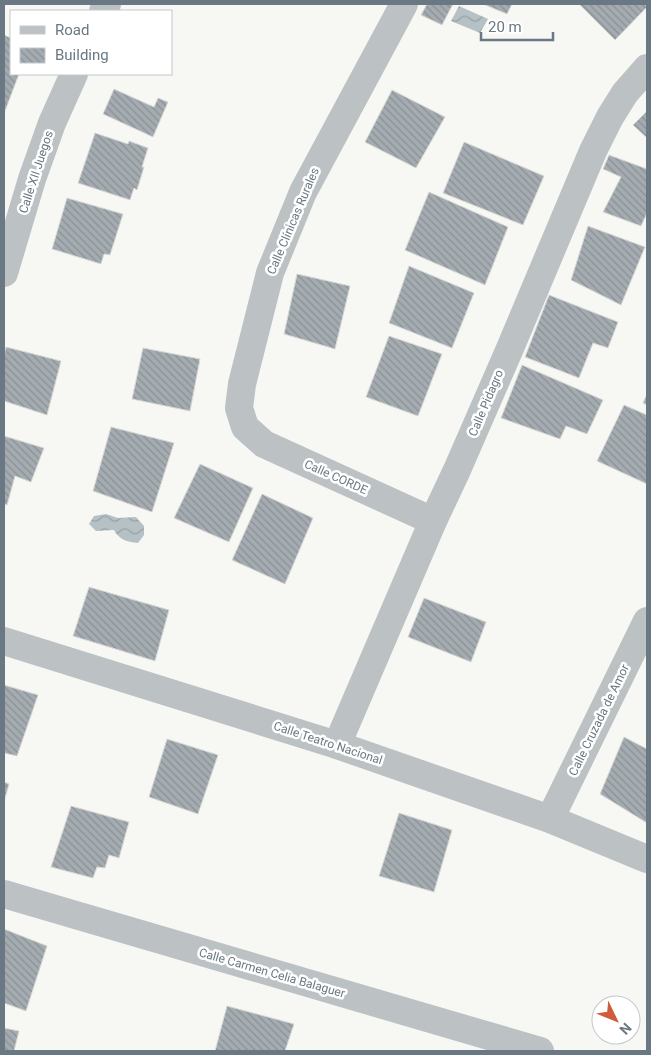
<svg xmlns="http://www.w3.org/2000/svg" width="651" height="1055" viewBox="0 0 651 1055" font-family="Roboto,sans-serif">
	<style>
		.water { fill: url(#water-waves) }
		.building { fill: url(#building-back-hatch); stroke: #d9d9d7 }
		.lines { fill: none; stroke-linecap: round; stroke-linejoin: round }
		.minor { stroke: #bcc1c4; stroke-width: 28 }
		.labels { text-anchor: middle; stroke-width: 5; stroke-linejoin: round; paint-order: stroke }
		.street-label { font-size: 12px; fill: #697882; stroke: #fff }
	</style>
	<defs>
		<pattern id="water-waves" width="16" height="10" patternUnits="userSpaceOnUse" patternTransform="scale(1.25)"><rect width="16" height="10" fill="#b5c1c4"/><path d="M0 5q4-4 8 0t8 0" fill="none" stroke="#97a2a5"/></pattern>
		<pattern id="building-back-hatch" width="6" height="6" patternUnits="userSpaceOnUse" patternTransform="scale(1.25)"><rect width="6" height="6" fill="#a4acb1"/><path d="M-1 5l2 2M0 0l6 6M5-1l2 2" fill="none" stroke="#8a9195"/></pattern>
	</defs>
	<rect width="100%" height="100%" fill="#f7f7f4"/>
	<g class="water">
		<path d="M459,6L488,19L480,33L451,21Z"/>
		<path d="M106,514L118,518L136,517L144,526V535L138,543C128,542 119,540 114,530L96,531L89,524L94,516Z"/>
	</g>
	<g class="building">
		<path d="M427,4H453L442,25L421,15Z"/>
		<path d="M483,4H512L507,14Z"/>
		<path d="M579,4H645L647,7L615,40Z"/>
		<path d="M4,35L11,38V74H19L5,111H4Z"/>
		<path d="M114,89L154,107L158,98L168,102L153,137L103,114Z"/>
		<path d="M392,90L445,117L416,168L365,142Z"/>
		<path d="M647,111V138L633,125Z"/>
		<path d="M95,133L128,144L129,141L148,148L142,167H144L137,190L134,188L130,200L78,183Z"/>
		<path d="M464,142L544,176L523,225L443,193Z"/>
		<path d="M609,155L647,169V213L641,226L603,212L621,177L603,169Z"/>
		<path d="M429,192L508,227L485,285L405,250Z"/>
		<path d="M67,198L123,214L110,255L104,254L101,264L52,249Z"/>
		<path d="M588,226L645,247L621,305L571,280Z"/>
		<path d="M409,266L474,293L452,348L389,323Z"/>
		<path d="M297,274L350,286L335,349L284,334Z"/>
		<path d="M549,295L618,322L608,348L593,343L579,378L525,357Z"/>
		<path d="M389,336L442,354L418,416L366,397Z"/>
		<path d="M6,347L61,361L47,415L4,401V356Z"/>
		<path d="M143,348L200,359L190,411L132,399Z"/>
		<path d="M522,365L603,400L587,434L566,426L560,439L501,418Z"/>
		<path d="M647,394V405L643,403Z"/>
		<path d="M624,405L647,415V484L597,461Z"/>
		<path d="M111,427L174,443L152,512L93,491Z"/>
		<path d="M4,436L44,448L31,482L15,476L7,505L4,504Z"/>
		<path d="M200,464L253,488L229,542L174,518Z"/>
		<path d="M262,494L313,518L285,584L232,560Z"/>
		<path d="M89,587L169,610L155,661L73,636Z"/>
		<path d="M424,598L486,622L471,662L408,637Z"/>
		<path d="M4,685L38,695L17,756L4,753Z"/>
		<path d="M624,737L647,749V823L600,794Z"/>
		<path d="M167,739L218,755L198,814L149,797Z"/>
		<path d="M4,782L9,784L4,802Z"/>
		<path d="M71,806L129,822L119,858L109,855L105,868L97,867L93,878L51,867Z"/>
		<path d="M399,813L452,830L434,892L379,876Z"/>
		<path d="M4,929L47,946L26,1011L4,1003Z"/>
		<path d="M227,1006L294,1024L285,1051H215Z"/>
		<path d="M4,1028L19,1031L14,1051H4Z"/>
	</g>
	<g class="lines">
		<g class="minor">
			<path d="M404,4L303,192L270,273L242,384L239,408L245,427L264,444L433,521"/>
			<path d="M103,11L107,4"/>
			<path d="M4,273L32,179L52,123L74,74"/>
			<path d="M4,641L337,745L550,819L647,859"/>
			<path d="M337,745L433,521L457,470L511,346L593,151L610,117L625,93L647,68"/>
			<path d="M550,819L647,621"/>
			<path d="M4,894L540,1051"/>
		</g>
	</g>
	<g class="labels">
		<g class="street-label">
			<text transform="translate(36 172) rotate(-72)" y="4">Calle XII Juegos</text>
			<text transform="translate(293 221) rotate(-67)" y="4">Calle Clínicas Rurales</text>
			<text transform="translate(486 403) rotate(-67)" y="4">Calle Pidagro</text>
			<text transform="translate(336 477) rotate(24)" y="4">Calle CORDE</text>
			<text transform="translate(599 720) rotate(-64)" y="4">Calle Cruzada de Amor</text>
			<text transform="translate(328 743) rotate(18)" y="4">Calle Teatro Nacional</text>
			<text transform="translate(272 973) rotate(16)" y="4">Calle Carmen Celia Balaguer</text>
		</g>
	</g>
	<rect width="651" height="1055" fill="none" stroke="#697882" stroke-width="10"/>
	<rect x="10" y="10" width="162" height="65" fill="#ffffff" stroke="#c3c9cd"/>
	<rect x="20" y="26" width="25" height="8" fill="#bcc1c4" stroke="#c3c9cd"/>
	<text x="55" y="35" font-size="15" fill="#697882">Road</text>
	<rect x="20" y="48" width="25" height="15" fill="url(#building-back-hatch)" stroke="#c3c9cd"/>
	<text x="55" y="60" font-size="15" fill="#697882">Building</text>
	<g transform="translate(616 1020) rotate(133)"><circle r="24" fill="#ffffff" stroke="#c3c9cd"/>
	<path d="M0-4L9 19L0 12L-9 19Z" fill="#d05b3c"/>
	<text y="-8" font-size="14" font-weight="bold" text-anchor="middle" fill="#697882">N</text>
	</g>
	<path d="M481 32v8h72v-8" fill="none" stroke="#697882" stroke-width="2.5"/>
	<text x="488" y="32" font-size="15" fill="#697882" stroke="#ffffff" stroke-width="4" paint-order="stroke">20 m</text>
</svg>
